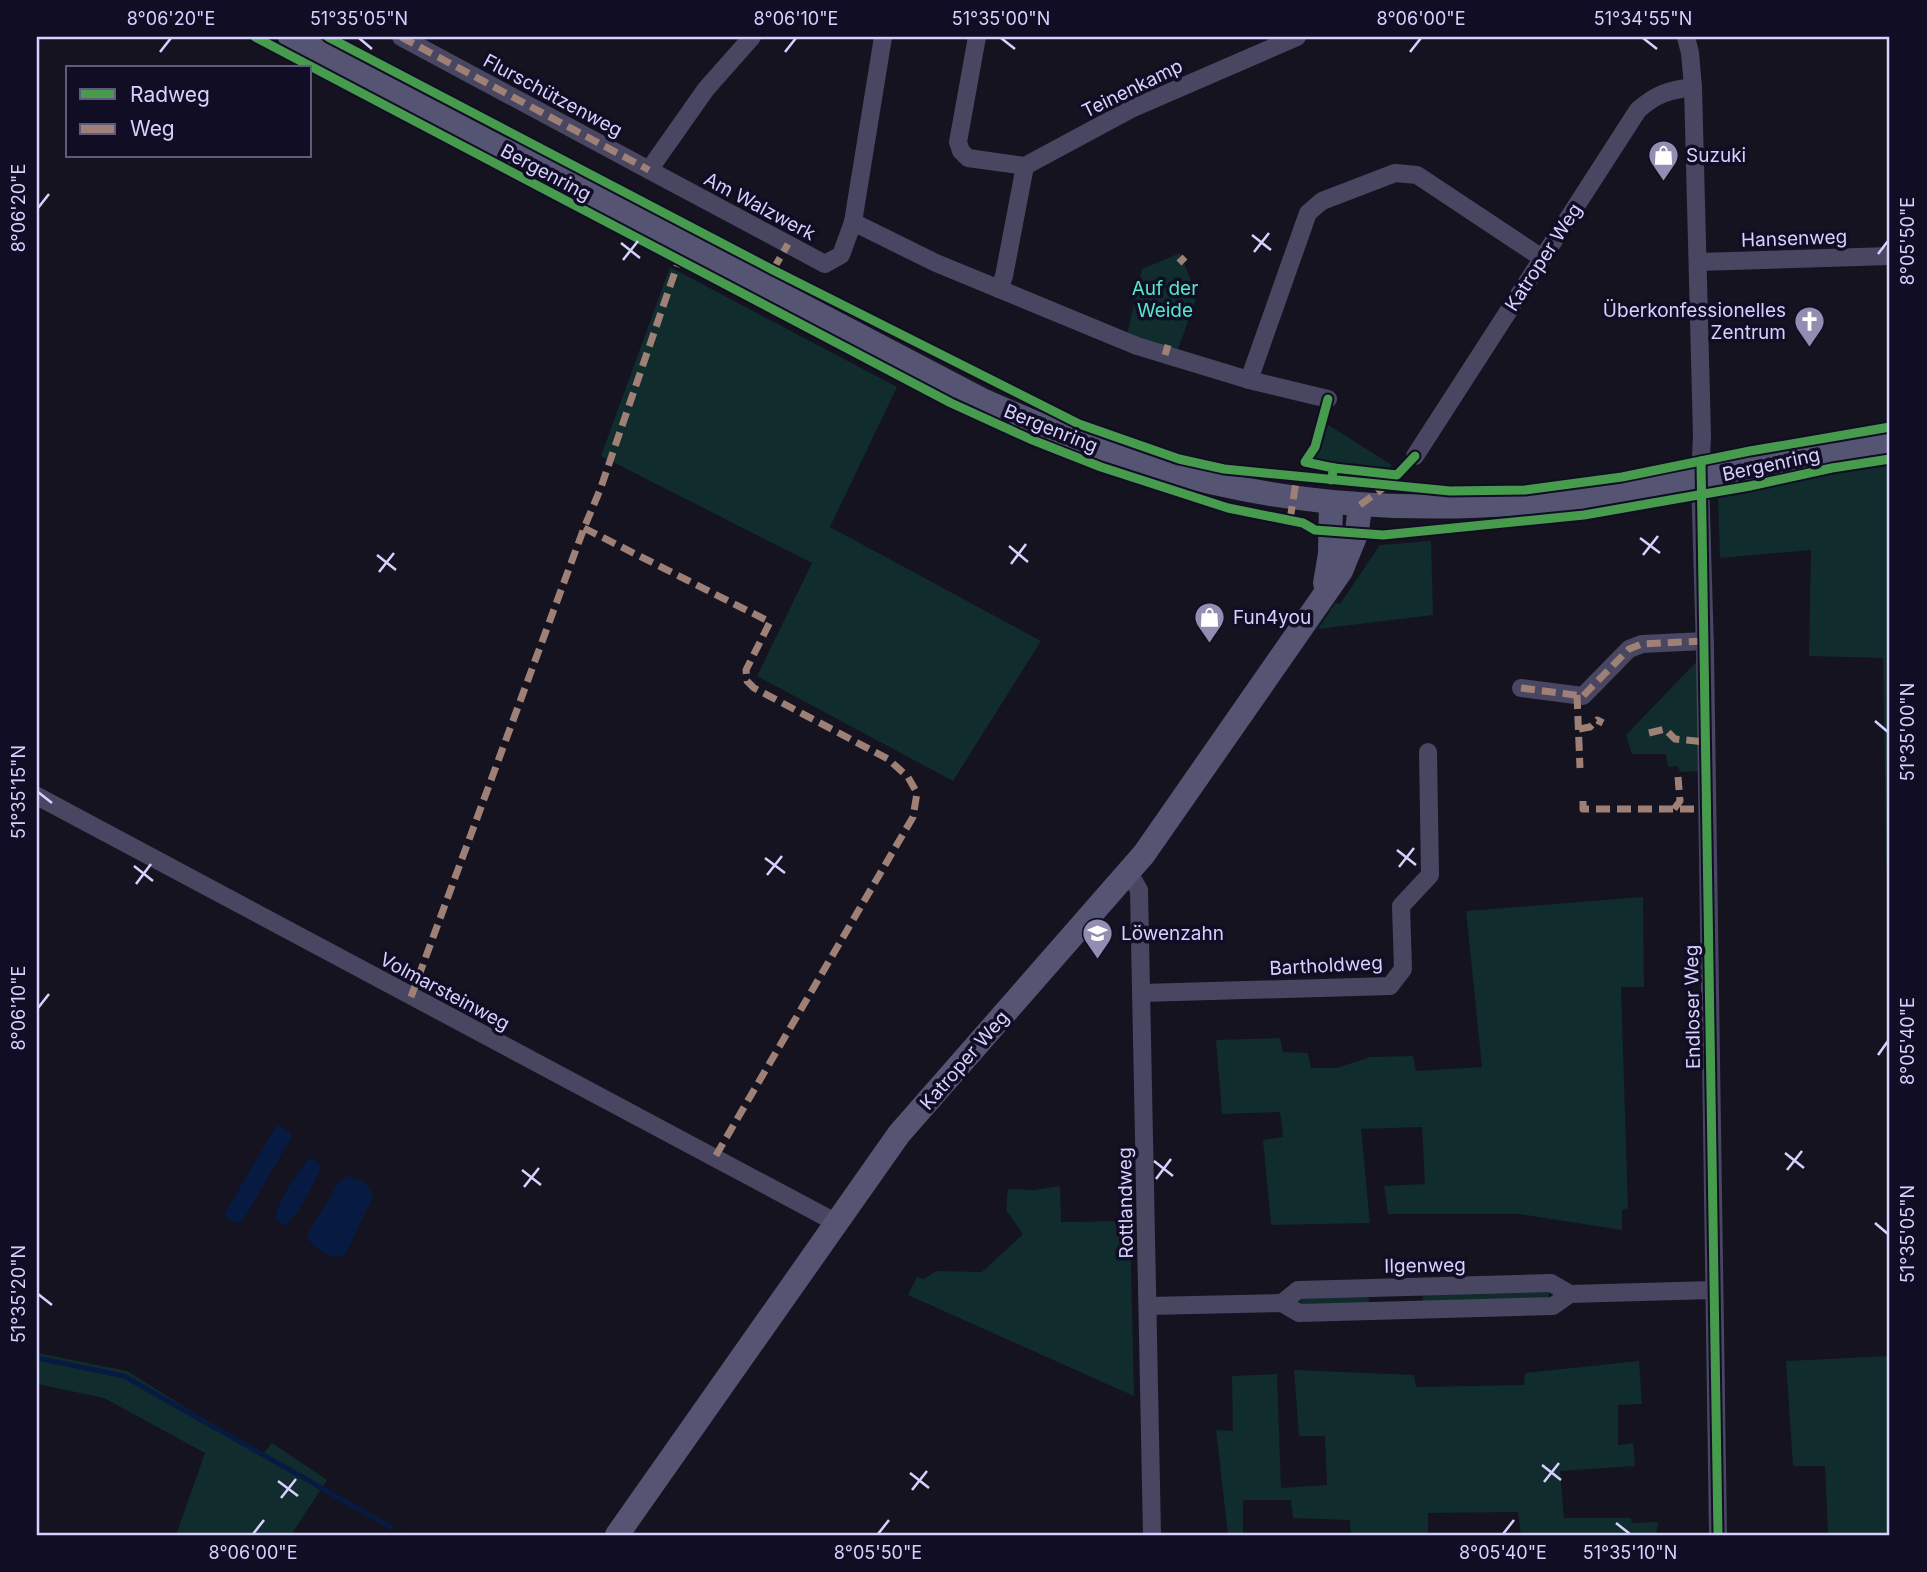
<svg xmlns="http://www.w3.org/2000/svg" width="1927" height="1572" viewBox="0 0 1927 1572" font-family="Inter,sans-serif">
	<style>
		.green { fill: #102c2d }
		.water { fill: #071b42 }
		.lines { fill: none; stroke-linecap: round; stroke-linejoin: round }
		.stream { stroke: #071b42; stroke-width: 5 }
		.street { stroke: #484661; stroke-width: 18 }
		.secondary { stroke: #555473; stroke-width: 24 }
		.quiet { stroke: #9e8076; stroke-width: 7; stroke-dasharray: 14 7; stroke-linecap: butt }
		.cycleway-casing { stroke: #110d25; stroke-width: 13 }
		.cycleway { stroke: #469c4c; stroke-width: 9 }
		.ticks { fill: none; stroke: #d7d1ff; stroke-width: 2.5 }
		.labels { text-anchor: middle; stroke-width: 7; stroke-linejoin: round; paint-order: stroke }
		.street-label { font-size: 19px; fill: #d7d1ff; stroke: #110d25 }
		.poi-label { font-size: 19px; fill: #d7d1ff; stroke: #110d25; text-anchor: start }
		.park-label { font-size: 19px; fill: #53e9c6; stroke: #110d25 }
		.neatline { fill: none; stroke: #d7d1ff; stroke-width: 2.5 }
		.ticks-label { font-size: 18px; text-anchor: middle; fill: #d7d1ff }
	</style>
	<rect width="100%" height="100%" fill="#14131f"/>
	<g class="green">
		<path d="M1180,253L1197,296L1177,352L1127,335L1142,269Z"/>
		<path d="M670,267L897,387L830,527L1041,641L953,781L757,676L812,563L601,456Z"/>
		<path d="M1325,423L1392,465L1388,470L1311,462L1309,458L1317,447Z"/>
		<path d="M1890,464V1072L1883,658L1809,656L1811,550L1720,558L1718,495Z"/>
		<path d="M1431,541L1433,615L1318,629L1335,603L1340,604L1380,545Z"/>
		<path d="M1701,657V771L1680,772L1678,766L1668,767L1666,754H1632L1626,735Z"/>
		<path d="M1643,897L1644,987H1621L1628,1208L1622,1210V1230L1519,1214H1388L1384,1186L1425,1184L1422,1127L1361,1129L1370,1223L1271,1225L1263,1140L1283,1137L1280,1112L1222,1114L1216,1040L1280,1038L1283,1052L1308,1053L1311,1068H1337L1370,1057L1413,1056L1416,1071L1482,1067L1466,911Z"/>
		<path d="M1060,1186L1061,1222L1130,1221L1134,1396L908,1295L917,1277L924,1279L936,1271L982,1272L1023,1234L1006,1210L1008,1189L1033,1190Z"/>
		<path d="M1546,1291L1549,1292V1296L1546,1300L1422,1301L1424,1294Z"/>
		<path d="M1365,1296L1369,1299V1303L1301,1305L1300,1301L1303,1298Z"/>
		<path d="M37,1353L127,1371L262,1455L272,1443L327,1480L291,1535H176L205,1453L104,1398L37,1384Z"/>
		<path d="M1890,1356V1535H1791L1828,1533L1825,1466H1793L1786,1361Z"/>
		<path d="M1639,1361L1642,1404L1618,1405V1445L1633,1443L1635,1466L1560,1471L1564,1518H1631L1632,1523L1658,1522L1656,1535H1521L1518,1512L1428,1513V1535H1351L1350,1520L1293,1518L1291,1500H1243V1533L1228,1535L1216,1430L1233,1431L1232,1376L1277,1374L1281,1488L1327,1485L1325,1436H1299L1294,1370L1414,1375L1416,1387L1524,1385L1525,1373Z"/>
	</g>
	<g class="water">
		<path d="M276,1126H280L290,1132L291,1138L242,1222L236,1223L225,1217V1213Z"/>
		<path d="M312,1158L321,1166C313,1188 301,1208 286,1226L275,1220C278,1198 296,1177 308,1159Z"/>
		<path d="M348,1176C361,1179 368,1184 373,1196L345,1255L334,1257C323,1252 310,1247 307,1235L339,1182Z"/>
	</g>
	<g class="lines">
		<g class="stream">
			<path d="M37,1358L124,1376L392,1528"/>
			<path d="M404,1534L406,1535"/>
		</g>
		<g class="street">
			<path d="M401,37L649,170"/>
			<path d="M752,37L706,89L649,170L825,264L841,255L853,222L883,37"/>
			<path d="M977,37L958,142L961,151L968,158L1025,166L1131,109L1297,37"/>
			<path d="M1686,37L1690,53L1693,87L1702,436L1700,478L1705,650L1718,1535"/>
			<path d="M853,222L936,263L1137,346L1249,380L1328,399"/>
			<path d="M1698,262L1890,256"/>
			<path d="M999,289L1004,276L1025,166"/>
			<path d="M1249,380L1308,213L1322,201L1395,173L1417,175L1542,258"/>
			<path d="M1415,456L1638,110C1656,94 1669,90 1693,87"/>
			<path d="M1521,688L1583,696L1629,649L1642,644L1705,641"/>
			<path d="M37,796L835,1222"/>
			<path d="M1129,873L1139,890L1152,1535"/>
			<path d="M1142,993L1390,986L1403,969L1401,906L1430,875L1428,752"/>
			<path d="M1282,1303L1298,1290L1551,1283L1570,1294L1714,1290"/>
			<path d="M1148,1306L1282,1303L1299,1313L1553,1306L1570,1294"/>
		</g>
		<g class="secondary">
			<path d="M290,37L982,400C1038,424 1095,450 1154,467C1304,513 1461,515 1615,493C1658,487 1702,478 1745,470C1793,460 1841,447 1890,441"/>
			<path d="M1325,583L1330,554L1331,503"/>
			<path d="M617,1535L899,1134L1144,854L1341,571L1357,532L1360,505"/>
		</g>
		<g class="quiet">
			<path d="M401,37L649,170"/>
			<path d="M1179,263L1185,257"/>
			<path d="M773,270L788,244"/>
			<path d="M1165,355L1168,345"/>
			<path d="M1360,505L1386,486"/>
			<path d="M1290,520L1297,475"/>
			<path d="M584,528L770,622L746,670L747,681L754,688L888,759L908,777L917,793L913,817L715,1157"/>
			<path d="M1521,688L1583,696L1629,649L1642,644L1705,641"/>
			<path d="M1577,695L1580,768"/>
			<path d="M1579,729L1590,727L1597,720L1603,723"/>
			<path d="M1649,733L1665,729L1675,739L1706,742"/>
			<path d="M1583,801V809H1707"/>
			<path d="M1674,809L1680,801L1678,777"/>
			<path d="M411,997L584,528L600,490L679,260"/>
		</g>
		<defs>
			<g id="cycleway">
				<path d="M255,37L951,403L1030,439L1101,467L1228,508L1303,523L1315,530L1383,535L1584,515L1750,486L1832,468L1890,459"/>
				<path d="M328,37L773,270L1079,424L1179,459L1224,469L1450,491L1525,490L1622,477L1750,451L1890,427"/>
				<path d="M1328,399L1315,447L1305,462L1334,468"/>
				<path d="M1701,461L1718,1535"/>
				<path d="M1331,480L1334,468L1397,475L1415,456"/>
			</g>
		</defs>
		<use href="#cycleway" class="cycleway-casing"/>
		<use href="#cycleway" class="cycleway"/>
	</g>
	<path class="ticks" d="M359,38L372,49M1001,38L1015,49M1643,38L1657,49M160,52L171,38M785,52L796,38M1410,52L1421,38M38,208L49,194M1252,235L1271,250M621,243L640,258M1254,252L1269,233M1878,254L1888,241M623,260L638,241M1640,538L1660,553M1009,546L1028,562M377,555L396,570M1643,555L1658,536M1011,564L1026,544M379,572L394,553M1875,721L1888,732M38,792L52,803M1397,850L1416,865M765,858L785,873M134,866L153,881M1399,867L1414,848M767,875L782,856M136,884L151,864M38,1008L49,994M1878,1055L1888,1041M1785,1153L1804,1168M1154,1161L1173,1176M522,1170L541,1185M1787,1170L1802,1151M1156,1179L1171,1159M524,1187L539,1168M1875,1223L1888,1234M38,1294L52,1305M1542,1465L1561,1480M910,1473L929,1488M278,1481L298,1496M1544,1482L1559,1463M912,1490L927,1471M281,1498L296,1479M1616,1523L1630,1534M253,1534L264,1520M878,1534L889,1520M1503,1534L1514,1520"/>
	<defs>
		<symbol id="shop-pin" viewBox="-11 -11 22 30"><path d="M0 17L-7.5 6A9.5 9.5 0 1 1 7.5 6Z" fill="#938eb1" stroke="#110d25"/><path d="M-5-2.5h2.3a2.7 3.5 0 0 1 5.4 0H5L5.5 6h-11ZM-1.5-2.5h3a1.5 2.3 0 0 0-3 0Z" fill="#fff"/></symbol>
		<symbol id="church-pin" viewBox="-11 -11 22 30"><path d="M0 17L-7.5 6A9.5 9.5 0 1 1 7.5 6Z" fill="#938eb1" stroke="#110d25"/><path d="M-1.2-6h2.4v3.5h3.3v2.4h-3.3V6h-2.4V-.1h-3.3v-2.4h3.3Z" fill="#fff"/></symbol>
		<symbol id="school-pin" viewBox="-11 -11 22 30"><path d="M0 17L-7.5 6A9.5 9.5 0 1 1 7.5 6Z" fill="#938eb1" stroke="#110d25"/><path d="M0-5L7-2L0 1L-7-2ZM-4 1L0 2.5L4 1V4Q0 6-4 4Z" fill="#fff"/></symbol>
	</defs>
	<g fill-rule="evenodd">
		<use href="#shop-pin" x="1646" y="138" width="35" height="47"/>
		<use href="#church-pin" x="1792" y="304" width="35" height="47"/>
		<use href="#shop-pin" x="1192" y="600" width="35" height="47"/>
		<use href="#school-pin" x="1080" y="916" width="35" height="47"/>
	</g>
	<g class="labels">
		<g class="street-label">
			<text transform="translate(1132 88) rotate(-26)" y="7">Teinenkamp</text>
			<text transform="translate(553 95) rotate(28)" y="7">Flurschützenweg</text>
			<text transform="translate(546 172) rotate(28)" y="7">Bergenring</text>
			<text transform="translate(760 206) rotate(28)" y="7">Am Walzwerk</text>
			<text transform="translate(1794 238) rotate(-2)" y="7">Hansenweg</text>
			<text transform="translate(1543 257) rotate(-57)" y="7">Katroper Weg</text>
			<text transform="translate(1051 428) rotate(22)" y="7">Bergenring</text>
			<text transform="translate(1771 464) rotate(-12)" y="7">Bergenring</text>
			<text transform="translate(1326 965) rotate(-3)" y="7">Bartholdweg</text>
			<text transform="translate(445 991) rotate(28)" y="7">Volmarsteinweg</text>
			<text transform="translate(1692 1007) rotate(-91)" y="7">Endloser Weg</text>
			<text transform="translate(964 1060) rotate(-49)" y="7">Katroper Weg</text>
			<text transform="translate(1125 1203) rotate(-91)" y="7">Rottlandweg</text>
			<text transform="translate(1425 1265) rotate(-1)" y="7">Ilgenweg</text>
		</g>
		<g class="poi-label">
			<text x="1686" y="162">Suzuki</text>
			<text x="1786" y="317" text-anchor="end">Überkonfessionelles<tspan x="1786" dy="22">Zentrum</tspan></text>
			<text x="1233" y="624">Fun4you</text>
			<text x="1121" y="940">Löwenzahn</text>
		</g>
		<g class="park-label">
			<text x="1165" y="295">Auf der<tspan x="1165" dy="22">Weide</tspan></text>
		</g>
	</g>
	<rect width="1927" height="1572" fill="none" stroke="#110d25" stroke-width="77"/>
	<rect x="66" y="66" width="245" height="91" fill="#110d25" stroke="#605b7c" stroke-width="2"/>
	<rect x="80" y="89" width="35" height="10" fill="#469c4c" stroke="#605b7c" stroke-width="2"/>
	<text x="130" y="102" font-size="21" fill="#d7d1ff">Radweg</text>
	<rect x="80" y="124" width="35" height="10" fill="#9e8076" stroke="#605b7c" stroke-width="2"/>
	<text x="130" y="136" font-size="21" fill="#d7d1ff">Weg</text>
	<rect x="38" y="38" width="1850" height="1496" class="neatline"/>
	<g class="ticks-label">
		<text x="171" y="25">8°06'20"E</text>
		<text x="359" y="25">51°35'05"N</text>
		<text x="796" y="25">8°06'10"E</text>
		<text x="1001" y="25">51°35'00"N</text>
		<text x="1421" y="25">8°06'00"E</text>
		<text x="1643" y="25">51°34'55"N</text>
		<text transform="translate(19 208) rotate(-90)" y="6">8°06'20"E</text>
		<text transform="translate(1908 241) rotate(-90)" y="6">8°05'50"E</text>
		<text transform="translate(1908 732) rotate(-90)" y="6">51°35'00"N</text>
		<text transform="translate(19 792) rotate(-90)" y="6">51°35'15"N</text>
		<text transform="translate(19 1008) rotate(-90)" y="6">8°06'10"E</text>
		<text transform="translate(1908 1041) rotate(-90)" y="6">8°05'40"E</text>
		<text transform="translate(1908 1234) rotate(-90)" y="6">51°35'05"N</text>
		<text transform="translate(19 1294) rotate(-90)" y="6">51°35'20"N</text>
		<text x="253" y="1559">8°06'00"E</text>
		<text x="878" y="1559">8°05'50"E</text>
		<text x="1503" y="1559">8°05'40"E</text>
		<text x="1630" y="1559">51°35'10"N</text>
	</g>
</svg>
